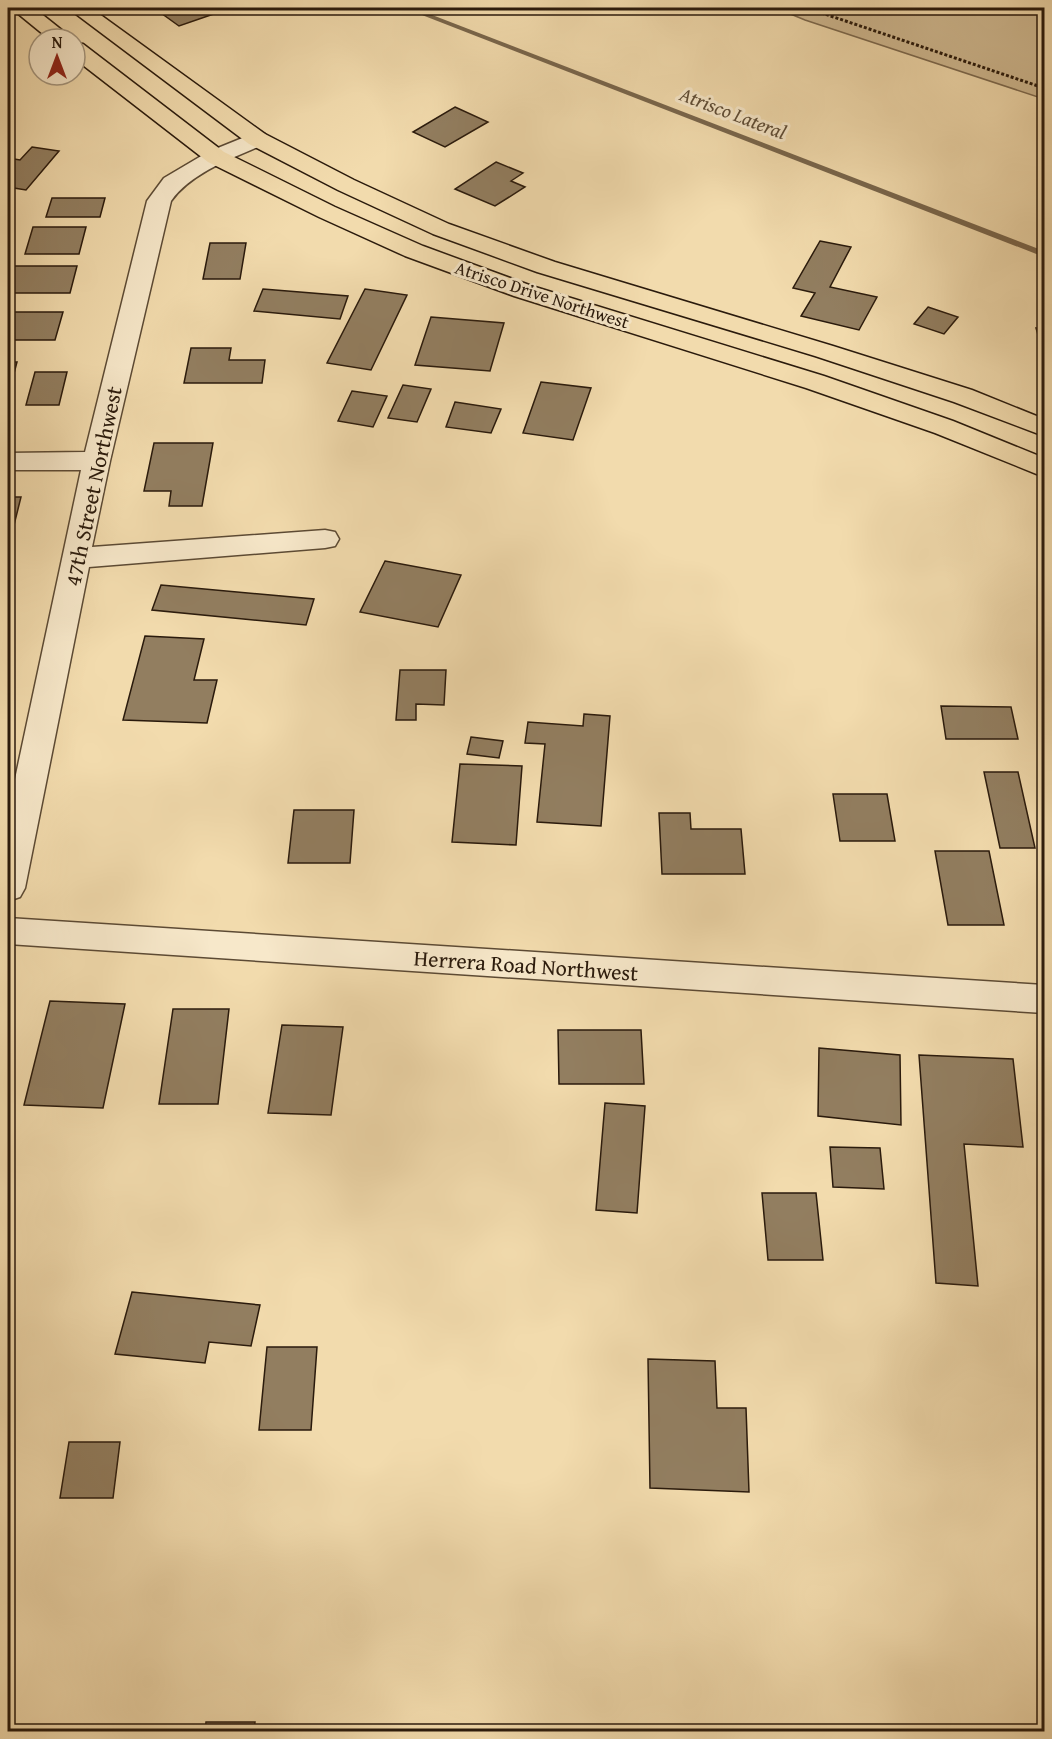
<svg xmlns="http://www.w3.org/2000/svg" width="1052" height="1739" viewBox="0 0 1052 1739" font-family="'Gentium Book Plus',serif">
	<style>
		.green { fill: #d0ba92; stroke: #7d6a4f; stroke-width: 1.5 }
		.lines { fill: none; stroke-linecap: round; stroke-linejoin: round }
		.stream { fill: #79664c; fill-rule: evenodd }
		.building { fill: #927e60; stroke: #2a1a0c; stroke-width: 1.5 }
		.minor-casing { stroke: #5c4a34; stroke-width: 3 }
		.major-casing { stroke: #2a1a0c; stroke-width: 3 }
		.path { stroke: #2a1a0c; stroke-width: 3; stroke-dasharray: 3 2; stroke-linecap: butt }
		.minor { fill: #f7e8ca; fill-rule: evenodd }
		.major { fill: #f2dbad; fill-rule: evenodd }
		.labels { text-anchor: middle; stroke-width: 6; stroke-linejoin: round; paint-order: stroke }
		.far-street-label { font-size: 18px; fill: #2a1a0c; stroke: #f7e8ca }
		.far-water-label { font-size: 20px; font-style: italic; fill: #5f4d36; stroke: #f7e8ca }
		.street-label { font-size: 22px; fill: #2a1a0c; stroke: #f7e8ca }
	</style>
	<rect width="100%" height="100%" fill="#f2dbad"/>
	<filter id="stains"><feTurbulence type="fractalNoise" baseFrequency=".00333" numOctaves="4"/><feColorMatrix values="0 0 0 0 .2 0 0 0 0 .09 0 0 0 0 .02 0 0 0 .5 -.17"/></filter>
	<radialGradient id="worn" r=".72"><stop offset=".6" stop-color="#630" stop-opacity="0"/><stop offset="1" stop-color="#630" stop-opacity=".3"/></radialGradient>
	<path class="green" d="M776,8H1044V99L805,20Z"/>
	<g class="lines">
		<path class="stream" d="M404,8H414L1044,251V257Z"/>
	</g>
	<g class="building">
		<path d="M154,8H226L228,9L179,26Z"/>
		<path d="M455,107L488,122L445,147L413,132Z"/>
		<path d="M32,147L59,151L26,190L8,187V158L20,160Z"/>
		<path d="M496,162L523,173L511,181L525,187L495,206L455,189Z"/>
		<path d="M52,198H105L100,217H46Z"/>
		<path d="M33,227H86L79,254H25Z"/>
		<path d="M820,241L851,247L830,287L877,297L859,330L801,316L815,293L793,288Z"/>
		<path d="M210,243H246L240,279H203Z"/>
		<path d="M8,266H77L70,293H8Z"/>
		<path d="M263,289L348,296L340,319L254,311Z"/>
		<path d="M365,289L407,295L371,370L327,363Z"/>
		<path d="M928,307L958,317L944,334L914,324Z"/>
		<path d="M8,312H63L55,340H8Z"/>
		<path d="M431,317L504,323L490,371L415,365Z"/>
		<path d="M1036,328H1044V356V355Z"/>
		<path d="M191,348H231L229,360H265L262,383H184Z"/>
		<path d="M8,362H17L8,396Z"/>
		<path d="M35,372H67L59,405H26Z"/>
		<path d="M541,382L591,388L573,440L523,433Z"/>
		<path d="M403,385L431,389L417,422L388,418Z"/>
		<path d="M352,391L387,396L373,427L338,421Z"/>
		<path d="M455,402L501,409L491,433L446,427Z"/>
		<path d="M154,443H213L202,506H169L171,491H144Z"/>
		<path d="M8,497H21L13,529H8Z"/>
		<path d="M385,561L461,575L438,627L360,612Z"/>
		<path d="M161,585L314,599L306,625L152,610Z"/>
		<path d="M145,636L204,639L194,680H217L207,723L123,720Z"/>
		<path d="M400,670H446L444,705L416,704V720H396Z"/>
		<path d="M941,706L1011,707L1018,739H946Z"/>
		<path d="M584,714L610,716L601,826L537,822L545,744L525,743L528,722L583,726Z"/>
		<path d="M471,737L503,741L499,758L467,754Z"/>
		<path d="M460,764L522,766L516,845L452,842Z"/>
		<path d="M984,772H1018L1035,848H1000Z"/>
		<path d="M833,794H887L895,841H840Z"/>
		<path d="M294,810H354L350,863H288Z"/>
		<path d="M659,813H690L691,829H741L745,874H662Z"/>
		<path d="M935,851H989L1004,925H948Z"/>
		<path d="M50,1001L125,1004L103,1108L24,1105Z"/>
		<path d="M173,1009H229L218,1104H159Z"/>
		<path d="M282,1025L343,1027L331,1115L268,1113Z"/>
		<path d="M558,1030H641L644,1084H559Z"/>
		<path d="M819,1048L900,1055L901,1125L818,1116Z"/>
		<path d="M919,1055L1013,1059L1023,1147L964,1144L978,1286L936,1283Z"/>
		<path d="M605,1103L645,1106L637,1213L596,1210Z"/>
		<path d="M830,1147L880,1148L884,1189L833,1187Z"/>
		<path d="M762,1193H816L823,1260H768Z"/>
		<path d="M132,1292L260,1305L251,1346L209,1342L205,1363L115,1354Z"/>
		<path d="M267,1347H317L311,1430H259Z"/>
		<path d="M648,1359L715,1361L717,1408H746L749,1492L650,1488Z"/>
		<path d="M69,1442H120L113,1498H60Z"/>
		<path d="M206,1722H255L254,1732H205Z"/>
	</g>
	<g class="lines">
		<defs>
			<g id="minor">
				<path d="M257,132L265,134L268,139L265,144C233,158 192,172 171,201L110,461L92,547L325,530L335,532L339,539L335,546L325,548L89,567L25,888L20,897L8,901V812L81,470H8V453L85,452L147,201L164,178L208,152Z"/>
				<path d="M8,918L1044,985V1013L8,944Z"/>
			</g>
			<g id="major">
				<path d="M11,8H34L73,39H49Z"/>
				<path d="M68,8H91L265,134L354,180L449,224L555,262L833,346L972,390L1044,419V436L954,402L815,356L537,272L433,234L338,190L249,144Z"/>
				<path d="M75,43L83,44L224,152L335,207L423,246L532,286L824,376L953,421L1044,458V477L935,433L806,388L514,296L405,256L319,217L208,162L75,59Z"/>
			</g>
		</defs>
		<use href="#minor" class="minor-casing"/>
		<use href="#major" class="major-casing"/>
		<path class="path" d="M807,8L1044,88"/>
		<use href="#minor" class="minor"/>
		<use href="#major" class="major"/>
	</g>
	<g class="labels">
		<g class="far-street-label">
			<text transform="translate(542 295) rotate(18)" y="6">Atrisco Drive Northwest</text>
		</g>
		<g class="far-water-label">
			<text transform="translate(733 113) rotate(21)" y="7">Atrisco Lateral</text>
		</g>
		<g class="street-label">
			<text transform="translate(93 486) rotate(-78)" y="8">47th Street Northwest</text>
			<text transform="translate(526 965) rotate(4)" y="8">Herrera Road Northwest</text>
		</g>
	</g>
	<rect width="1052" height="1739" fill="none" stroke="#f2dbad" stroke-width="30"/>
	<rect x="9" y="9" width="1034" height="1721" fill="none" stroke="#2a1a0c" stroke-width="3"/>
	<rect x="15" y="15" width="1022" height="1709" fill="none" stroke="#2a1a0c" stroke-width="1.5"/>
	<g transform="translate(57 57)"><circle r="28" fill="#f7e8ca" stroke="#a5967e" stroke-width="1.5"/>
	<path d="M0-4.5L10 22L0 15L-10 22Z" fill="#8f2418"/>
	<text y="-9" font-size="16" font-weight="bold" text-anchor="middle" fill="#2a1a0c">N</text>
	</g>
	<rect width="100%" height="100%" filter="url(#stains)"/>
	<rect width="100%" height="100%" fill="url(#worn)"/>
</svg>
